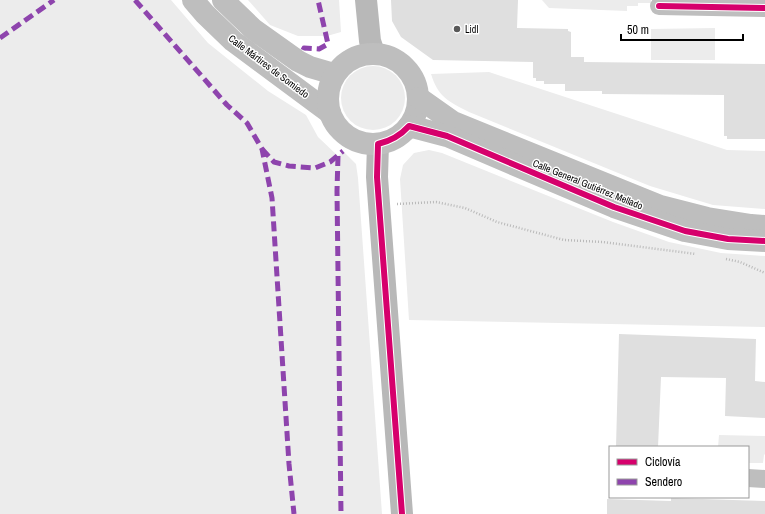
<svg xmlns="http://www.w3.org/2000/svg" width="765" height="514" viewBox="0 0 765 514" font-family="'Archivo Narrow',sans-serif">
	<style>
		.green { fill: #ececec }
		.building { fill: #dfdfdf }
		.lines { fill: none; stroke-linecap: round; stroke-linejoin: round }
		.path { stroke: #b9b9b9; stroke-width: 2.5; stroke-dasharray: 1 2; stroke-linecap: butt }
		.street { stroke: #bebebe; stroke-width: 18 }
		.secondary { stroke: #b8b8b8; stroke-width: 22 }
		.primary { stroke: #bebebe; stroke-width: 22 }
		.quiet { stroke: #8e44ad; stroke-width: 5; stroke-dasharray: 10 5; stroke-linecap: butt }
		.cycleway-casing { stroke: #fff; stroke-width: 8 }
		.cycleway { stroke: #d6006c; stroke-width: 6 }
		.poi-dot { fill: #595959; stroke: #fff; stroke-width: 1.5 }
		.labels { text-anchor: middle; stroke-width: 3; stroke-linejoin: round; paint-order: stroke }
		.poi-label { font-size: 10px; fill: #000; stroke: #fff; text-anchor: start }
		.street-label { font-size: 10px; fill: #000; stroke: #fff }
	</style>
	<rect width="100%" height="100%" fill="#fff"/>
	<g class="green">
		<path d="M0,0H171L208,43L268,91L306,115L318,137L338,156L343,151L356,164L358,178L382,514H0Z"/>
		<path d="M248,0H339L341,32L327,36H298L270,25Z"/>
		<path d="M542,0H651V3H638V6H627V11L549,8Z"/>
		<path d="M715,28V60H651V29Z"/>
		<circle cx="373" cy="98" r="32"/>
		<path d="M489,72L727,150L765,151V209L713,205L650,186L469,112C448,101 438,97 431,74Z"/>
		<path d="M429,150L442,153L613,222L669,242L721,253L765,256V327L409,320L400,179L403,165L414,153Z"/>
		<path d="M719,435L765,436V454L764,455L763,463H748V447H718Z"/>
	</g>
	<g class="building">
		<path d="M391,0H518L517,28L568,29V31L571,32V57H584V62L765,64V139H727V136H724V95L602,94V91H565V84H544V81H536V78H533V62L433,60L401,37L392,21Z"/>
		<path d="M619,334L756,339L755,381L765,382V418L725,416L726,378L661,377L658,447H616Z"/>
		<path d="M671,498L765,501V514H607V499L671,501Z"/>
	</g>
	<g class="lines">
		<g class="path">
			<path d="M397,204L436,202L465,208L497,222L564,240L603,242L696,254"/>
			<path d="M726,259L740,262L765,273"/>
		</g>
		<g class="street">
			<path d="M659,6L765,8"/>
			<path d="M748,478L765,479"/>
		</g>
		<g class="secondary">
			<path d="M366,0L370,41L374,53"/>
			<path d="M378,144L377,177L402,514"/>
		</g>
		<g class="primary">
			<path d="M193,0L205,14L233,41L330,113"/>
			<path d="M223,0L253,29L298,61L310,67L334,74"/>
			<circle cx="373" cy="99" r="45"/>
			<path d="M419,98L453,122L660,206L707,218L751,225L765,226"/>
			<path d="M409,126L447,136L614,207L685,231L728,239L765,241"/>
		</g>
		<g class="quiet">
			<path d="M135,0L227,105L247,123L262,149L272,198L289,464L294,514"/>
			<path d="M0,38L54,0"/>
			<path d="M303,50L304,48L319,49L328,44L318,0"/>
			<path d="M262,149L274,162L289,166L315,168L330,162L343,151"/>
			<path d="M338,156L337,191L341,514"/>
		</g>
		<defs>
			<g id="cycleway">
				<path d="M659,6L765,8"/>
				<path d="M402,514L377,177L378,144C391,141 400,136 409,126L447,136L614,207L685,231L728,239L765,241"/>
			</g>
		</defs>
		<use href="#cycleway" class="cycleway-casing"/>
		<use href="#cycleway" class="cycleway"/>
	</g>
	<circle class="poi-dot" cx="457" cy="29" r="4"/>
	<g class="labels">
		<g class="poi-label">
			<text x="465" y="33">Lidl</text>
		</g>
		<g class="street-label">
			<text transform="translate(269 66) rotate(37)" y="4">Calle Mártires de Somiedo</text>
			<text transform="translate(588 184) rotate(22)" y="4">Calle General Gutiérrez Mellado</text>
		</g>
	</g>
	<rect x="609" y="446" width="140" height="52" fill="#ffffff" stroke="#999999"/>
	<rect x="617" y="459" width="20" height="6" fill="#d6006c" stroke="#999999"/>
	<text x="645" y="466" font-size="12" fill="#000000">Ciclovía</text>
	<rect x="617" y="479" width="20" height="6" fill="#8e44ad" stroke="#999999"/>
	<text x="645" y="486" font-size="12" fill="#000000">Sendero</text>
	<path d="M621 34v6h122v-6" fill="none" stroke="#000000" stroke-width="2"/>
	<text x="627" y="34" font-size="12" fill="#000000" stroke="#ffffff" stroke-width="3" paint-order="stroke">50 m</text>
</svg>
